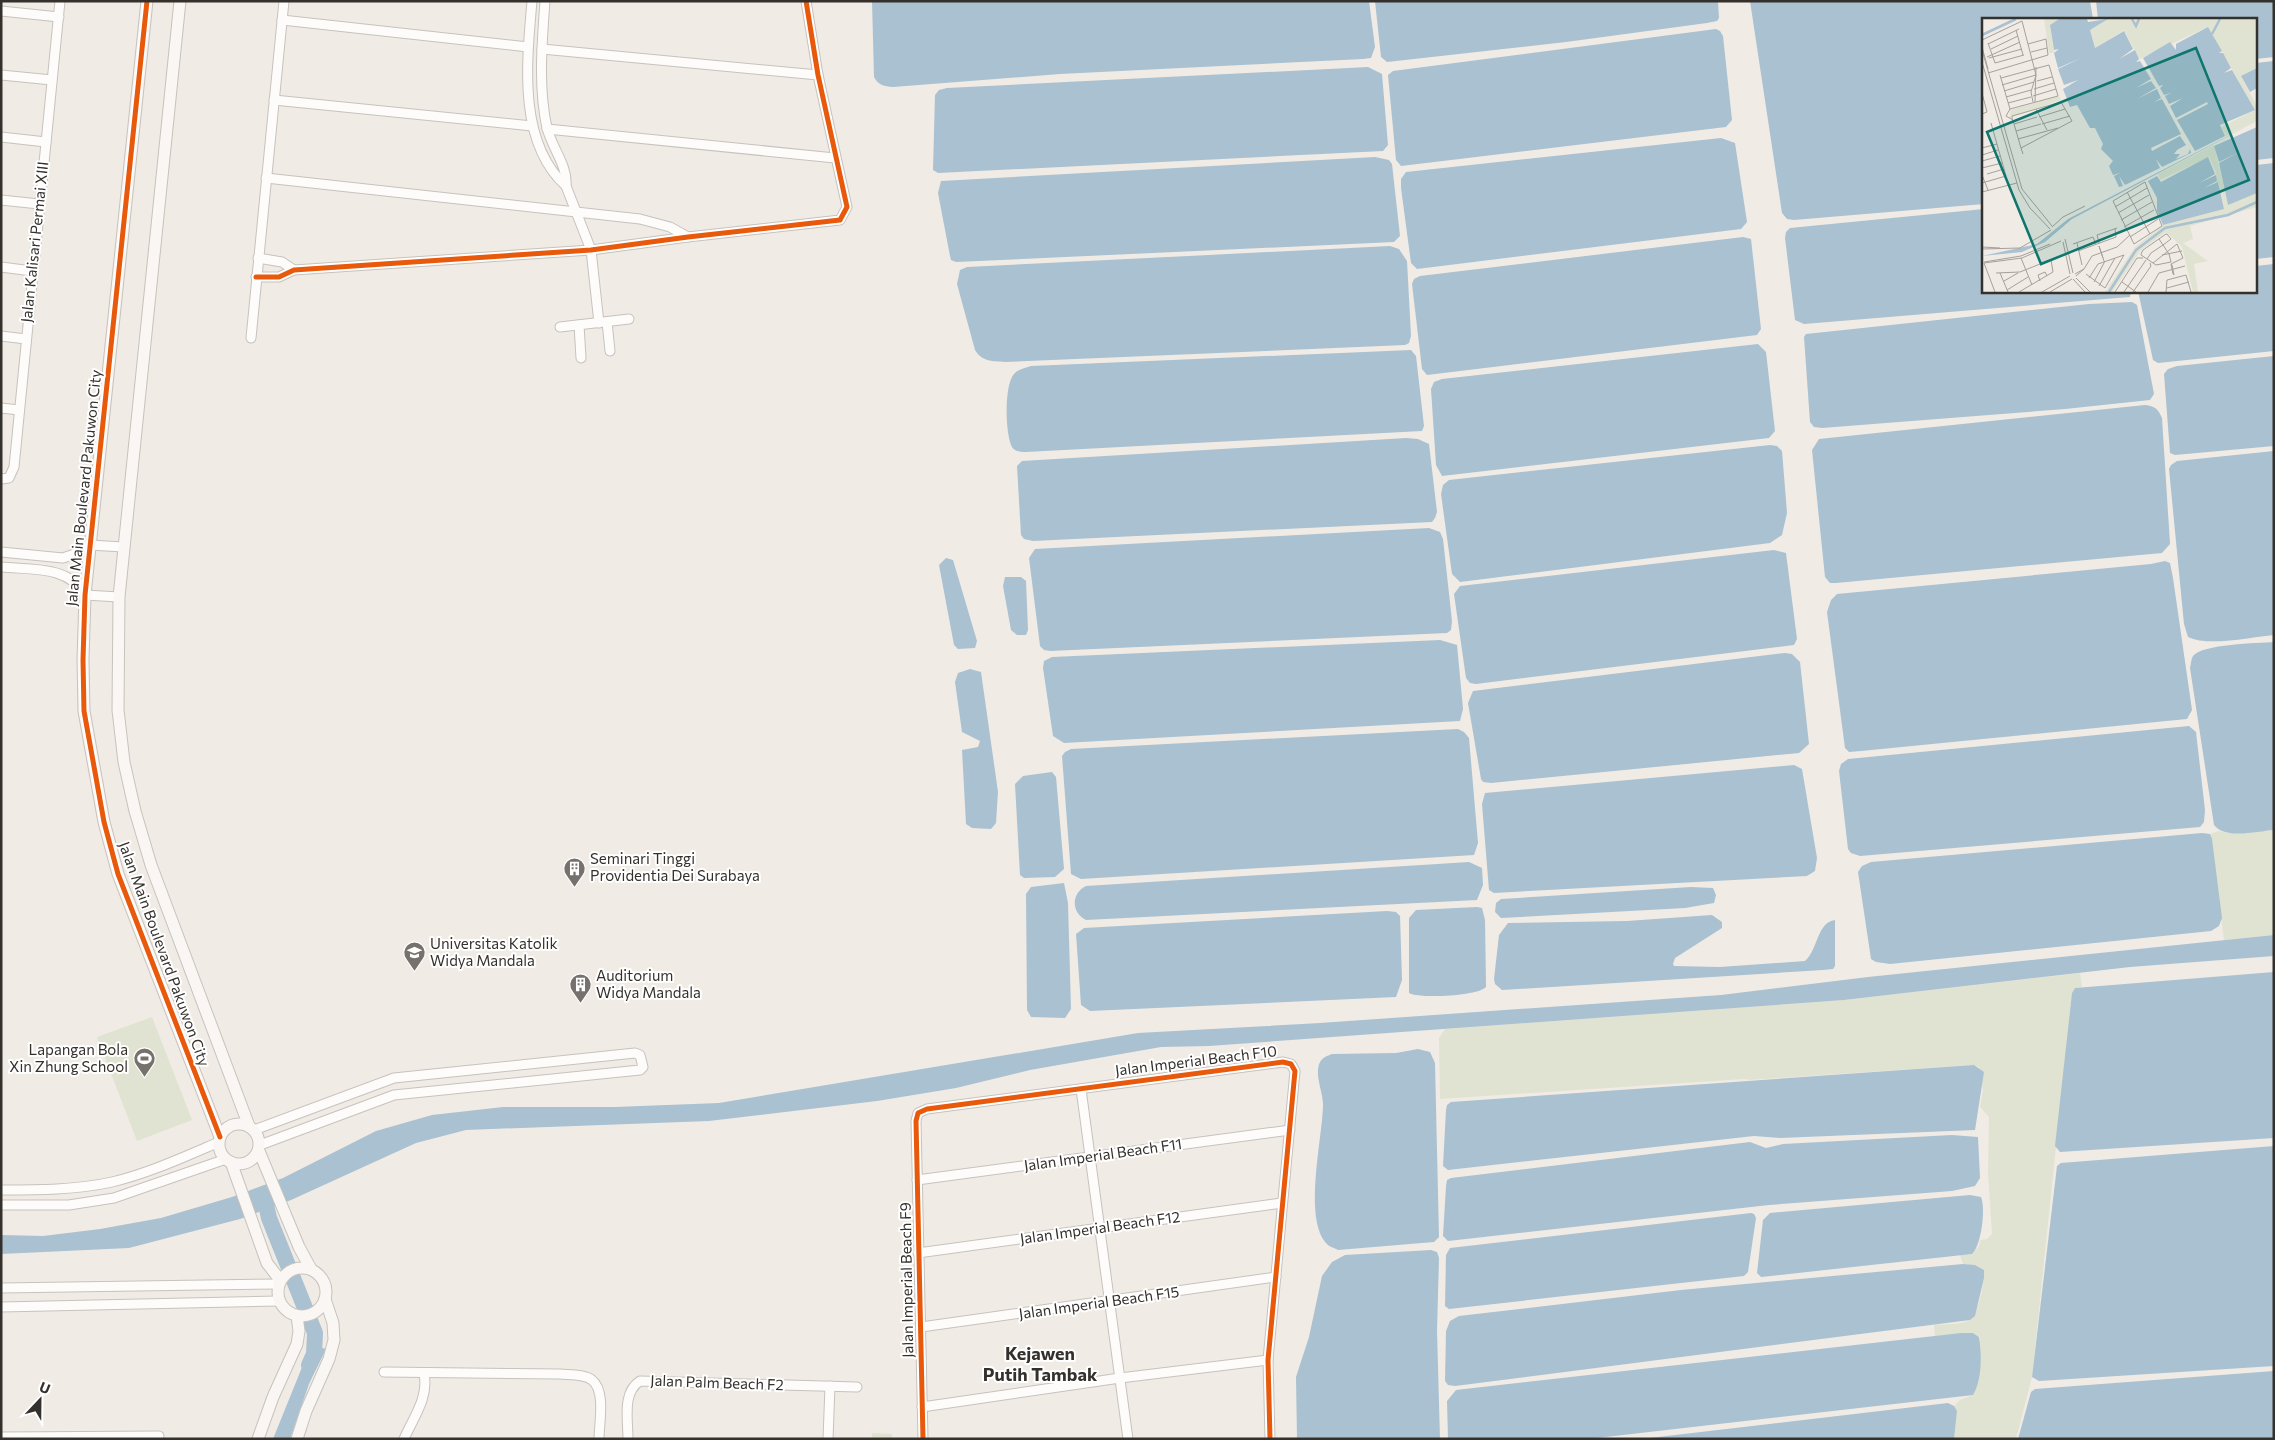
<svg xmlns="http://www.w3.org/2000/svg" width="2275" height="1440" viewBox="0 0 2275 1440" font-family="Commissioner,sans-serif">
	<style>
		.green { fill: #e0e3d1 }
		.water { fill: #a9c1d1 }
		.lines { fill: none; stroke-linecap: round; stroke-linejoin: round }
		.river { stroke: #a9c1d1; stroke-width: 16 }
		.street-casing { stroke: #c6c2bd; stroke-width: 11 }
		.secondary-casing { stroke: #c6c2bd; stroke-width: 13 }
		.street { stroke: #fdfcfb; stroke-width: 9 }
		.secondary { stroke: #f9f6f3; stroke-width: 11 }
		.cycleway-casing { stroke: #fff; stroke-width: 8 }
		.cycleway { stroke: #e8590c; stroke-width: 5 }
		.labels { text-anchor: middle; stroke-width: 4; stroke-linejoin: round; paint-order: stroke }
		.street-label { font-size: 15px; fill: #34302c; stroke: #fff }
		.poi-label { font-size: 15px; fill: #34302c; stroke: #fff; text-anchor: start }
		.quarter-label { font-size: 18px; font-weight: bold; fill: #34302c; stroke: #fff }
		.inset-river { fill: none; stroke: #a9c1d1; stroke-width: 2.5 }
		.inset-road { fill: none; stroke: #a5a09b; stroke-width: 1 }
		.view { fill: #0f766e; fill-opacity: 0.15; stroke: #0f766e; stroke-width: 2.5 }
		.inset-edge { fill: none; stroke: #34302c; stroke-width: 2.5 }
	</style>
	<rect width="100%" height="100%" fill="#f1ebe5"/>
	<g class="green">
		<path d="M2274,830V935L2224,940L2210,834L2218,831L2231,833Z"/>
		<path d="M2080,973L2082,987L2075,988L2072,993L2032,1377L2016,1439H1954L1957,1411L1954,1406L1960,1400L1973,1395L1981,1358L1980,1337L1973,1333L1935,1336L1934,1325C1944,1324 1961,1325 1970,1320C1978,1316 1985,1280 1984,1270L1975,1265L1963,1264L1960,1255L1972,1254L1979,1246L1980,1240L1987,1239L1992,1234L1988,1173L1989,1117L1980,1107L1983,1090L1979,1067L1974,1065L1749,1080L1745,1079L1440,1099L1439,1038L1445,1029L1844,1000Z"/>
		<path d="M152,1017L192,1120L137,1141L97,1037Z"/>
		<path d="M872,1433L892,1434V1439H872Z"/>
	</g>
	<g class="water">
		<path d="M872,1H1369L1375,47L1371,58L1363,59L1060,74L893,87C884,86 879,86 874,77Z"/>
		<path d="M1375,1H1718L1719,18L1717,21L1707,23L1566,42L1387,62L1381,57Z"/>
		<path d="M1750,1H2090L2093,19H1984V204L1794,220L1787,219L1782,213Z"/>
		<path d="M2096,1H2274V57L2256,59V19H2098Z"/>
		<path d="M1716,29L1720,31L1723,36L1732,120L1726,127L1401,166L1396,160L1388,75L1393,71Z"/>
		<path d="M2274,61V158L2256,160V63Z"/>
		<path d="M1368,67L1382,74L1388,145L1383,151L938,173L933,170L935,95L939,90L947,88Z"/>
		<path d="M1721,138L1735,143L1747,222L1741,229L1417,269L1411,263L1401,188V179L1406,172Z"/>
		<path d="M1375,157L1389,160L1392,164L1400,236L1394,242L956,262L951,260L950,256L938,193L941,181Z"/>
		<path d="M2274,163V257L2256,259V165Z"/>
		<path d="M1984,209V291H2131L2130,297L1804,324L1795,320L1785,238L1786,232L1790,228Z"/>
		<path d="M1743,237L1751,239L1761,329L1757,335L1427,375L1422,369L1412,284L1414,279L1420,276Z"/>
		<path d="M1390,246L1399,249L1407,261L1411,336L1409,343L1405,345L1005,362C993,361 982,362 975,350L957,284L960,270L967,267Z"/>
		<path d="M2274,264V351L2158,363L2153,360L2138,291H2256V266Z"/>
		<path d="M2132,302L2137,305L2154,394L2150,400L2065,409L1822,428L1814,427L1810,422L1804,337L1806,334L2089,304Z"/>
		<path d="M1758,344L1766,352L1775,431L1769,438L1442,476L1436,465L1431,389L1434,382L1442,379Z"/>
		<path d="M1411,350L1416,356L1424,426L1422,431L1026,452C1021,452 1015,452 1012,447C1005,434 1004,385 1014,374C1018,369 1025,368 1031,366Z"/>
		<path d="M2274,356V446L2175,455L2170,453L2164,374L2168,369L2177,366Z"/>
		<path d="M2145,405C2155,406 2158,409 2162,418L2170,544L2162,553L1836,583H1830L1825,577L1812,450L1819,439Z"/>
		<path d="M1406,438L1418,439L1429,444L1437,512L1435,518L1432,522L1033,541L1024,539L1021,535L1017,466L1022,461Z"/>
		<path d="M1770,445L1777,446L1782,451L1787,513L1782,535L1770,543L1460,582L1452,574L1441,494L1443,485L1449,480Z"/>
		<path d="M2274,451V635C2252,637 2208,647 2188,637L2184,624L2169,469L2171,465L2177,461Z"/>
		<path d="M1429,528L1440,532L1443,539L1452,621L1451,630L1447,633L1050,651L1044,650L1040,646L1029,558L1035,549Z"/>
		<path d="M1774,550L1786,553L1797,639L1794,645L1476,684L1470,683L1466,678L1454,594L1460,586Z"/>
		<path d="M946,558L953,560L977,641L975,648L958,649L954,645L939,565Z"/>
		<path d="M2165,561L2170,563L2173,578L2192,710L2187,719L1861,751L1849,752L1845,748L1827,612L1831,600L1837,594L2151,564Z"/>
		<path d="M1005,577H1021L1026,581L1028,630L1026,635H1017L1011,630L1003,586Z"/>
		<path d="M1440,640L1457,645L1463,709L1460,721L1064,743L1053,736L1043,668L1044,661L1052,657Z"/>
		<path d="M2274,642V830C2257,831 2226,840 2214,825L2190,668C2191,664 2191,659 2193,656C2202,644 2258,643 2274,642Z"/>
		<path d="M1785,653L1792,654L1800,662L1809,744L1799,753L1491,783L1483,782L1481,779L1468,703L1473,691Z"/>
		<path d="M970,669L981,672L998,792L996,823L991,829L972,828L966,824L962,750L978,747L980,741L962,732L955,682L958,673Z"/>
		<path d="M2189,726L2196,732L2205,810L2204,822L2200,827L1860,856L1851,853L1848,849L1839,771L1841,764L1848,759Z"/>
		<path d="M1458,729L1464,732L1469,738L1478,843L1474,855L1081,879L1071,874L1062,756L1065,752L1071,749Z"/>
		<path d="M1794,765L1802,769L1817,858L1815,871L1807,876L1494,893L1489,890L1482,804L1485,793Z"/>
		<path d="M1052,772L1056,777L1064,869L1055,877L1024,878L1020,875L1015,784L1023,776Z"/>
		<path d="M2202,833L2210,834L2212,839L2222,918L2219,926L2211,931L1890,964L1876,962L1871,959L1858,872L1862,866L1871,862Z"/>
		<path d="M1469,862L1482,868L1483,885L1477,900L1086,920C1071,913 1071,893 1086,886Z"/>
		<path d="M1064,883L1068,903L1071,1009L1065,1018L1031,1017L1027,1010L1026,894L1031,887Z"/>
		<path d="M1691,887L1713,888L1716,895L1714,903L1685,908L1501,918L1495,912L1496,903L1501,899Z"/>
		<path d="M1477,907L1482,908L1485,920L1486,987C1478,996 1420,999 1409,993V918L1416,910Z"/>
		<path d="M1387,911L1396,912L1400,916L1402,980L1396,997L1090,1011L1081,1005L1076,934L1084,928Z"/>
		<path d="M1712,915L1722,922V928L1675,958L1673,964L1674,966L1720,967L1805,961C1818,950 1817,922 1835,920V966L1833,969L1823,970L1502,990L1495,984L1494,979L1499,935L1508,923L1627,921Z"/>
		<path d="M2274,935V956L2130,967L1844,1000L1209,1046L1161,1047L1030,1070L956,1088L877,1101L709,1121L466,1130L416,1143L291,1200L240,1219L129,1248L1,1254V1235L43,1236L100,1229L161,1218L232,1197L283,1178L376,1131L432,1115L503,1107H615L719,1103L1138,1033L1320,1023L1721,995L1868,977Z"/>
		<path d="M2274,972V1138L2060,1152L2055,1146L2072,993L2075,988Z"/>
		<path d="M1418,1049L1430,1052L1435,1063L1439,1237L1434,1242L1338,1250C1335,1248 1330,1247 1328,1245C1302,1221 1323,1137 1323,1104C1323,1092 1314,1074 1320,1062C1323,1057 1327,1056 1332,1054L1396,1053Z"/>
		<path d="M1974,1065L1984,1072L1975,1130L1780,1138L1754,1136L1448,1170L1443,1166L1446,1110L1447,1105L1451,1102Z"/>
		<path d="M1952,1135L1978,1137L1980,1178L1975,1186L1952,1191L1769,1205L1448,1241L1443,1236L1446,1186L1447,1180L1451,1178L1750,1142L1766,1148L1783,1144Z"/>
		<path d="M2274,1146V1366L2039,1381L2032,1377L2057,1166L2061,1163Z"/>
		<path d="M1970,1195L1981,1197C1986,1209 1981,1246 1972,1254L1761,1277L1757,1273L1763,1220L1770,1213Z"/>
		<path d="M1751,1213L1754,1214L1756,1218L1748,1272L1744,1276L1449,1309L1445,1306L1446,1255L1450,1248Z"/>
		<path d="M1431,1250L1437,1252L1439,1258L1437,1331L1440,1439H1297L1296,1377L1309,1337L1322,1276L1332,1262L1345,1255Z"/>
		<path d="M1963,1264L1975,1265L1984,1270V1278L1975,1316L1970,1320L1455,1386L1448,1385L1445,1381L1446,1331L1450,1321L1459,1316L1681,1290Z"/>
		<path d="M1961,1333H1973L1979,1337C1982,1354 1982,1380 1973,1395L1588,1439H1448L1447,1401L1456,1390Z"/>
		<path d="M311,1345L326,1349L309,1384L290,1439H273Z"/>
		<path d="M2274,1371V1439H2018L2031,1392L2035,1389Z"/>
		<path d="M1948,1403L1954,1406L1957,1411L1954,1439H1641Z"/>
	</g>
	<g class="lines">
		<path class="river" d="M265,1200L269,1218L315,1333L314,1354L309,1365"/>
		<defs>
			<g id="street">
				<path d="M532,1C527,60 517,142 566,186"/>
				<path d="M545,1C542,43 538,87 547,128C552,148 568,166 566,186L591,250L599,323"/>
				<path d="M1,11L59,17"/>
				<path d="M282,20L528,47"/>
				<path d="M542,49L818,75"/>
				<path d="M1,75L52,80"/>
				<path d="M274,100L532,126"/>
				<path d="M547,129L835,158"/>
				<path d="M1,137L46,142"/>
				<path d="M266,178L640,219L670,227L688,237"/>
				<path d="M1,200L39,204"/>
				<path d="M258,258L282,262L294,270"/>
				<path d="M1,267L32,271"/>
				<path d="M256,277H279L294,270L591,250L688,237L840,220L847,207L818,75L806,1"/>
				<path d="M607,322L610,351"/>
				<path d="M579,325L581,358"/>
				<path d="M560,327L629,319"/>
				<path d="M1,336L26,339"/>
				<path d="M251,338L284,1"/>
				<path d="M1,408L19,410"/>
				<path d="M1,479L9,478L14,467L60,1"/>
				<path d="M1,552L63,558L77,553L90,545L123,547"/>
				<path d="M1,567C31,570 68,565 85,595L119,597"/>
				<path d="M1081,1089L1128,1439"/>
				<path d="M254,1130L394,1078L635,1053L640,1055L643,1067L640,1070L394,1095L260,1145"/>
				<path d="M917,1180L1290,1130"/>
				<path d="M1,1190C38,1190 76,1190 112,1182C149,1173 184,1157 219,1142"/>
				<path d="M1,1205H69L114,1198L226,1159"/>
				<path d="M918,1253L1282,1203"/>
				<path d="M1,1288L278,1284"/>
				<path d="M1,1307L279,1301"/>
				<path d="M921,1327L1276,1277"/>
				<path d="M384,1372L560,1374C569,1375 585,1374 592,1380C606,1391 599,1423 599,1439"/>
				<path d="M922,1407L1120,1378L1268,1360"/>
				<path d="M1,1437L159,1436"/>
				<path d="M404,1439C413,1418 429,1398 424,1374"/>
				<path d="M628,1439C628,1420 622,1392 640,1381L857,1387"/>
				<path d="M828,1439L830,1386"/>
				<path d="M923,1439L916,1121L918,1113L927,1109L1283,1062L1291,1064L1295,1071L1268,1360L1270,1439"/>
			</g>
			<g id="secondary">
				<path d="M147,1L85,595L83,660L84,711L104,822L118,874L220,1137"/>
				<path d="M180,1L119,597L118,710L124,762L135,811L151,865L249,1126"/>
				<circle cx="239" cy="1144" r="20"/>
				<path d="M259,1151L299,1247L311,1269"/>
				<path d="M231,1162L267,1263L280,1280"/>
				<circle cx="302" cy="1292" r="24"/>
				<path d="M258,1439L273,1397L297,1344L299,1331L297,1316"/>
				<path d="M297,1439L306,1411L329,1359L334,1340L333,1323L325,1299"/>
			</g>
		</defs>
		<use href="#street" class="street-casing"/>
		<use href="#secondary" class="secondary-casing"/>
		<use href="#street" class="street"/>
		<use href="#secondary" class="secondary"/>
		<defs>
			<g id="cycleway">
				<path d="M147,1L85,595L83,660L84,711L104,822L118,874L220,1137"/>
				<path d="M256,277H279L294,270L591,250L688,237L840,220L847,207L818,75L806,1"/>
				<path d="M923,1439L916,1121L918,1113L927,1109L1283,1062L1291,1064L1295,1071L1268,1360L1270,1439"/>
			</g>
		</defs>
		<use href="#cycleway" class="cycleway-casing"/>
		<use href="#cycleway" class="cycleway"/>
	</g>
	<defs>
		<symbol id="building-pin" viewBox="-11 -11 22 30"><path d="M0 17L-7.5 6A9.5 9.5 0 1 1 7.5 6Z" fill="#76716d" stroke="#fff"/><path d="M-4-6H4V6H1V3H-1V6H-4ZM-2.5-4.3h1.7v1.8h-1.7ZM.8-4.3h1.7v1.8H.8ZM-2.5-1h1.7V.8h-1.7ZM.8-1h1.7V.8H.8Z" fill="#fff"/></symbol>
		<symbol id="university-pin" viewBox="-11 -11 22 30"><path d="M0 17L-7.5 6A9.5 9.5 0 1 1 7.5 6Z" fill="#76716d" stroke="#fff"/><path d="M0-5L7-2L0 1L-7-2ZM-4 1L0 2.5L4 1V4Q0 6-4 4Z" fill="#fff"/></symbol>
		<symbol id="stadium-pin" viewBox="-11 -11 22 30"><path d="M0 17L-7.5 6A9.5 9.5 0 1 1 7.5 6Z" fill="#76716d" stroke="#fff"/><path d="M0-5a6.5 5 0 1 0 0 10a6.5 5 0 1 0 0-10ZM-3.5-1.8h7v3.6h-7Z" fill="#fff"/></symbol>
	</defs>
	<g fill-rule="evenodd">
		<use href="#building-pin" x="562" y="856" width="25" height="34"/>
		<use href="#university-pin" x="402" y="940" width="25" height="34"/>
		<use href="#building-pin" x="568" y="972" width="25" height="34"/>
		<use href="#stadium-pin" x="132" y="1046" width="25" height="34"/>
	</g>
	<g class="labels">
		<g class="street-label">
			<text transform="translate(35 242) rotate(-84)" y="5">Jalan Kalisari Permai XIII</text>
			<text transform="translate(84 488) rotate(-84)" y="5">Jalan Main Boulevard Pakuwon City</text>
			<text transform="translate(164 954) rotate(70)" y="5">Jalan Main Boulevard Pakuwon City</text>
			<text transform="translate(1196 1061) rotate(-7)" y="5">Jalan Imperial Beach F10</text>
			<text transform="translate(1103 1155) rotate(-8)" y="5">Jalan Imperial Beach F11</text>
			<text transform="translate(1100 1228) rotate(-8)" y="5">Jalan Imperial Beach F12</text>
			<text transform="translate(907 1280) rotate(-91)" y="5">Jalan Imperial Beach F9</text>
			<text transform="translate(1099 1303) rotate(-8)" y="5">Jalan Imperial Beach F15</text>
			<text transform="translate(717 1383) rotate(2)" y="5">Jalan Palm Beach F2</text>
		</g>
		<g class="poi-label">
			<text x="590" y="864">Seminari Tinggi<tspan x="590" dy="17">Providentia Dei Surabaya</tspan></text>
			<text x="430" y="949">Universitas Katolik<tspan x="430" dy="17">Widya Mandala</tspan></text>
			<text x="596" y="981">Auditorium<tspan x="596" dy="17">Widya Mandala</tspan></text>
			<text x="128" y="1055" text-anchor="end">Lapangan Bola<tspan x="128" dy="17">Xin Zhung School</tspan></text>
		</g>
		<g class="quarter-label">
			<text x="1040" y="1360">Kejawen<tspan x="1040" dy="21">Putih Tambak</tspan></text>
		</g>
	</g>
	<g transform="translate(1982 18)">
		<rect width="275" height="275" fill="#f1ebe5"/>
		<path d="M62,1H77L68,7L72,35H67ZM126,1H275V50L259,59L275,88V103L244,118L239,109L273,92L226,9L157,41L142,12L113,30L108,12ZM77,78L79,82L28,100V92ZM232,127L246,186L275,175V189L208,208L211,221L201,225L226,243L212,246L216,274H211L200,229L184,214L159,232L130,274H123L153,229L181,207L242,191L237,166L232,164L235,163L234,154L227,139L178,162L176,156Z" fill="#e0e3d1"/>
		<path d="M77,1H105L106,4L126,1L108,12L113,30L142,13L151,31L137,41L153,32L157,41L154,44L158,43L169,61L154,70L169,63L174,70L155,81L175,71L179,80L172,84L180,81L199,116L169,130L170,133L198,118L204,127L195,132L192,136H198L194,141L206,136L208,131L209,135L180,149L174,141L178,150L143,167L137,158L141,168L137,169L132,158L138,155L131,157L127,148L131,143L119,131L121,126L113,110H108L95,87L88,89L81,71L96,62L82,67L76,51L99,40L76,50L72,35L77,31L72,32L68,7ZM226,9L240,33L237,35H241L249,50L242,55L250,52L273,92L238,107L243,118L213,133L195,102L226,86L225,84L194,100L188,88L201,80L187,86L183,78L189,75L182,77L178,70L181,67L177,68L161,40L188,24L194,32V26ZM275,50V70L268,74L259,58ZM275,103L90,201L63,224L40,234L0,238L55,226L86,201ZM275,109V175L246,187L237,145L257,134L237,144L232,128ZM226,139L233,156L217,165L234,157L235,163L222,170L236,164L242,191L181,207L175,193V180L166,163L175,158L179,164Z" fill="#a9c1d1"/>
		<path class="inset-river" d="M150,1L154,8L157,1M230,16L238,1M0,17L34,1M127,274L154,232L183,210L246,197L275,184"/>
		<path class="inset-road" d="M34,12L41,37M0,22L40,3L54,57L49,74L51,84M6,25L13,45M6,26L37,11M0,29L6,51M9,31L36,18M0,32L40,171L70,208M49,34L65,30M5,39L38,24M7,40L40,31M0,44L37,172L48,190L68,211M13,45L42,37M6,55L66,37L64,21L46,26M18,57L28,91L24,98L31,102M19,60L67,47L76,78L28,91M55,63L70,59M20,67L54,57M52,71L72,65M22,73L52,64M0,75L5,94L0,96M51,78L74,71M24,79L49,72M53,84L54,49M26,85L49,79M54,91L65,112M57,99L83,91M32,106L55,99M60,106L88,98M34,113L59,106M36,121L76,110M0,130L15,126M39,130L90,103L79,84L30,98V100L32,106L39,130L41,136M0,137L16,132M0,143L18,138M0,150L20,145M5,156L22,151M0,157L6,172M163,164L180,208L152,226L131,183ZM0,165L24,158L9,105M0,174L35,165M145,174L168,216M133,189L165,170M136,195L167,177M139,202L170,184M70,209L81,199L103,188M142,209L172,192M148,219L176,201M83,221L91,255M81,224L88,256M95,225L100,247M117,225L115,217L135,210M91,226L111,219L114,226M0,229L18,230M0,231L38,230L69,212M96,233L134,219L133,211M180,237L200,233M39,240L50,267M121,240L117,228L122,243M165,241L169,235L181,227L189,221L185,216H184L161,232L159,236V237L174,247L189,244L187,236L177,221M2,244L39,238L68,226M2,245L40,240L79,223M2,245L13,274M171,245L195,226L201,240L189,246M189,246L190,247L192,257L191,256ZM102,251L110,238L135,229L148,217M14,255L38,254L73,240M18,255L26,274M93,256L102,251L94,258M104,256L123,270L142,237M94,260L108,274M107,260L116,246L142,237M91,261L103,274M22,263L36,255M58,263L56,257L63,254L65,258M112,264L123,243M140,264L154,274M117,268L133,240M185,270L207,264M25,272L46,259M37,274L71,254L69,242M60,274L88,258M68,274L90,261M133,274L155,240H161M142,274L164,242M151,274L169,248L168,245M166,274L177,255L203,248M184,274L185,262L204,257L209,274"/>
		<path class="view" d="M214,30L267,162L59,246L5,114Z"/>
		<rect width="275" height="275" class="inset-edge"/>
	</g>
	<rect width="2275" height="1440" fill="none" stroke="#34302c" stroke-width="5"/>
	<g transform="translate(40 1400) rotate(22)" stroke="#ffffff" stroke-width="4" paint-order="stroke">
	<path d="M0-4L9 19L0 12L-9 19Z" fill="#34302c"/>
	<text y="-8" font-size="14" font-weight="bold" text-anchor="middle" fill="#34302c">U</text>
	</g>
</svg>
